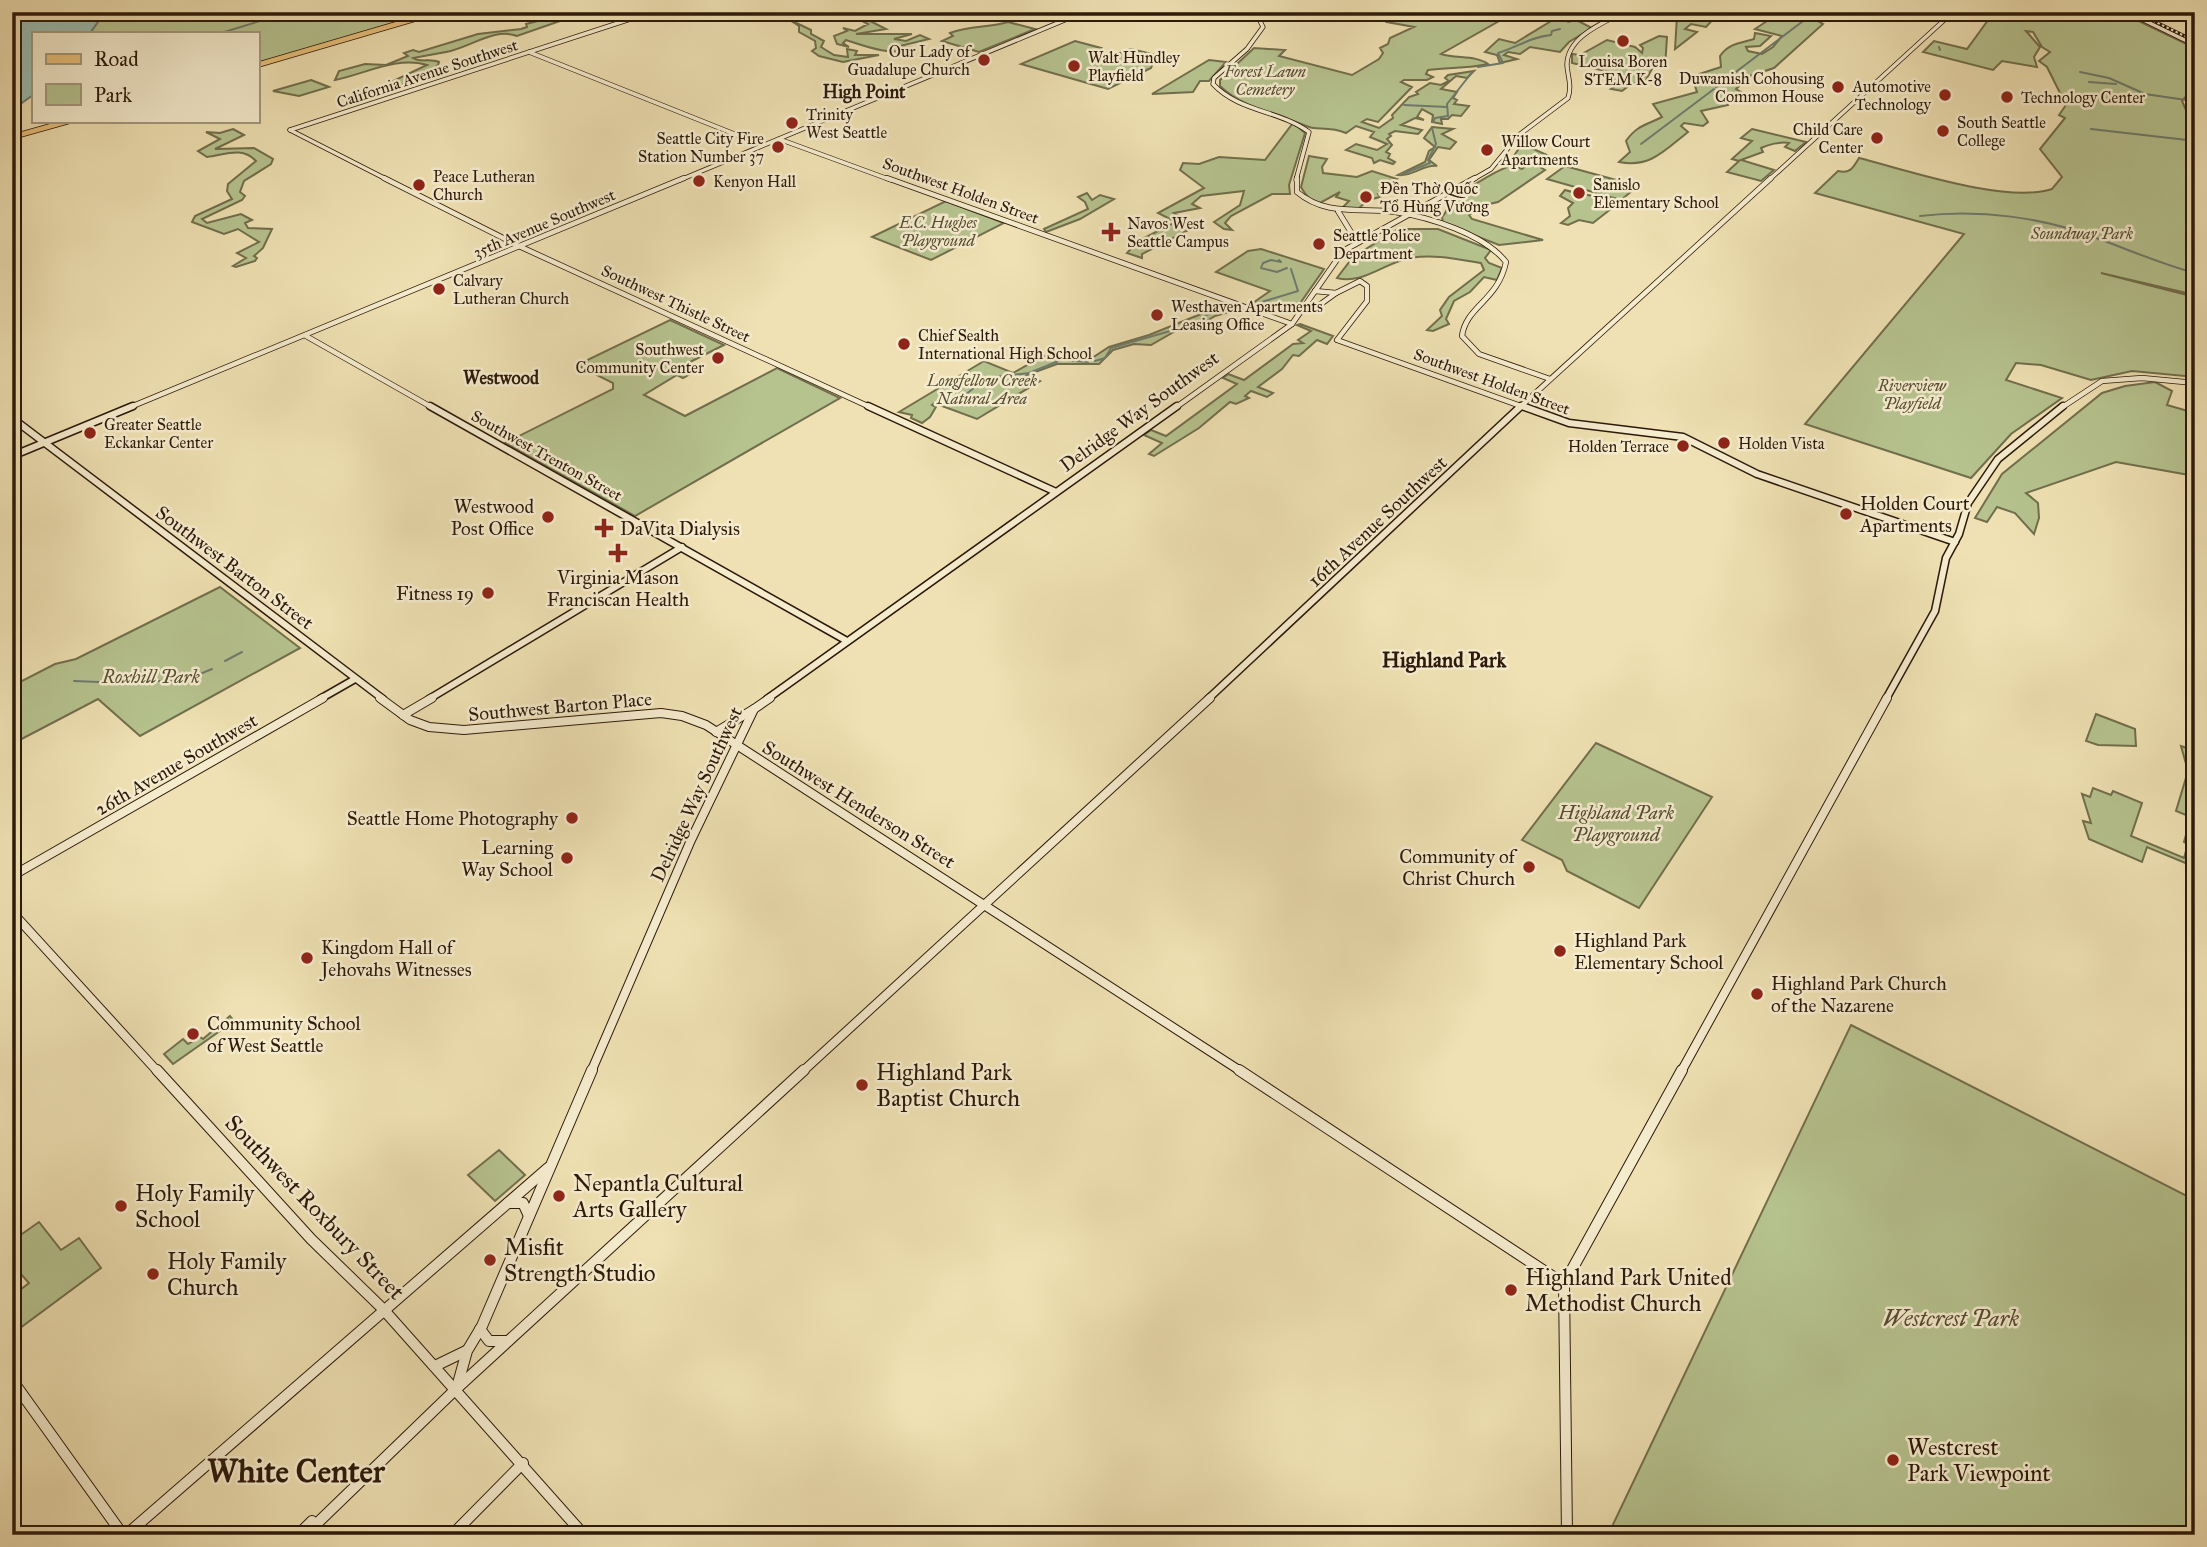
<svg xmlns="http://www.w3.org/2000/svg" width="2207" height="1547" viewBox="0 0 2207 1547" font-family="'IM FELL Great Primer',serif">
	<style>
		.green { fill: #b6c38f; stroke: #716e4c; stroke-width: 2 }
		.water { fill: #9abdb1; stroke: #6e7b6e; stroke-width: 2 }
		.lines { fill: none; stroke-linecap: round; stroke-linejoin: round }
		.stream { stroke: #6e7b6e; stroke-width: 2 }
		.secondary-far4-casing { stroke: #2c190a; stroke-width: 5 }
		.secondary-far3-casing { stroke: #2c190a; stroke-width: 6 }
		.secondary-far2-casing { stroke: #2c190a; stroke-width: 9 }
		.secondary-far1-casing { stroke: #2c190a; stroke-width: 10 }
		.secondary-casing { stroke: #2c190a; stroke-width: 12 }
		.primary-casing { stroke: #2c190a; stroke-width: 6 }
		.secondary-far4 { stroke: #f5ecce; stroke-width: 3.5 }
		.secondary-far3 { stroke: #f5ecce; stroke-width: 4.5 }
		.secondary-far2 { stroke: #f5ecce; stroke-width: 6 }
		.secondary-far1 { stroke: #f5ecce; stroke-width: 8 }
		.secondary { stroke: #f5ecce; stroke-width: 10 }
		.primary { stroke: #e8c07a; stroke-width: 4.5 }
		.rail-casing { stroke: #2c190a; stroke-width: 3.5 }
		.rail { stroke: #f5ecce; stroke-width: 2; stroke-dasharray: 2.5; stroke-linecap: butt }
		.poi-dot { fill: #8f2418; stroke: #f5ecce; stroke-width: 2.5 }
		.labels { text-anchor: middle; stroke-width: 5; stroke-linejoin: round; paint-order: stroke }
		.far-poi-label { font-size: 16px; fill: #2c190a; stroke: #f5ecce; text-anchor: start }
		.far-park-label { font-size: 16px; font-style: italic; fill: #554c32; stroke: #f5ecce }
		.far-street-label { font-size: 16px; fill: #2c190a; stroke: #f5ecce }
		.far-neighbourhood-label { font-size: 18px; font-weight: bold; fill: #2c190a; stroke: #f5ecce }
		.street-label { font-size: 19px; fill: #2c190a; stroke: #f5ecce }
		.poi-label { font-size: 19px; fill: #2c190a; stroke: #f5ecce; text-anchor: start }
		.park-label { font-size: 19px; font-style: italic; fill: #554c32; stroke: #f5ecce }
		.neighbourhood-label { font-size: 21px; font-weight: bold; fill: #2c190a; stroke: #f5ecce }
		.near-poi-label { font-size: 23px; fill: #2c190a; stroke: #f5ecce; text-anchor: start }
		.near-street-label { font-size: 23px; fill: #2c190a; stroke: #f5ecce }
		.near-park-label { font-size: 23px; font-style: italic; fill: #554c32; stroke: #f5ecce }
		.near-district-label { font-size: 32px; font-weight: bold; fill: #2c190a; stroke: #f5ecce }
	</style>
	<rect width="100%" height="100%" fill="#efe1b3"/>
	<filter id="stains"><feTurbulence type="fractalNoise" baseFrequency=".00286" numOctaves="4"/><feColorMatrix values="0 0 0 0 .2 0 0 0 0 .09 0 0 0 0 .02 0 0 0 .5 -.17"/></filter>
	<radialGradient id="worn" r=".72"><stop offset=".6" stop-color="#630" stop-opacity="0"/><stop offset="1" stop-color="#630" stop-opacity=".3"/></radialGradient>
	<g class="green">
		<path d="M105,12H433L257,64V33H90Z"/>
		<path d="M573,12H594L583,13L517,36C495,27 469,48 446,52C435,54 424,56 413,58C420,63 430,58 439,62L438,65L424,78L392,88L391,82L427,65C396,56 365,74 335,80L339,71L365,64L386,65L408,56L404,53L413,50L419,52L478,34L521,29L527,27L526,24Z"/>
		<path d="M1418,12H1515L1441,54C1456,59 1476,55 1488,64C1467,69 1448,67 1428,70L1426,74L1433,77L1427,80H1404L1401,82L1412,87L1378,122L1367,119L1362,122L1379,128L1393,118L1392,115L1409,97L1418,94L1416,92L1430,83L1441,85L1449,81L1445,78L1448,75L1474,71L1467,78L1456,76L1441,89L1457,92L1453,98L1457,100L1454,104L1469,106L1461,116L1452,115L1448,119H1441L1442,124L1432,122L1433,115L1422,109L1417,117L1424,120L1415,118L1401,125L1422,130L1418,134L1395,131L1389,134L1391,136L1387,139L1392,145L1386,152L1390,154L1388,158L1395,162L1393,164L1380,160L1374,163L1372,158L1346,150L1356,144L1377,150L1387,144L1370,137L1374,132L1356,126L1346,133C1331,126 1316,130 1309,127C1281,115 1242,108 1220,86V80L1254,48L1285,50L1279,56L1352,75L1379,59L1383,53L1380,48L1388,44L1390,38L1414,27L1387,22L1393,16L1418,20L1422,16Z"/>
		<path d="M1566,12L1590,16L1580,22L1592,28L1569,42L1560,52L1530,47L1520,54L1508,52L1504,55L1517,59L1500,63L1497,55L1485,52L1499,39L1515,43Z"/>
		<path d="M1693,12H1720L1706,27L1691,24L1685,29L1697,32L1675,49L1677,16L1687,18Z"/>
		<path d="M1772,12H1837L1818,21L1823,24L1774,68L1750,76L1736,89L1749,97L1726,98L1728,105L1701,111L1708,122L1703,126L1684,123L1681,126L1688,132C1664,151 1650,168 1619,162L1630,152L1626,141C1637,125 1647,125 1662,117L1653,104L1697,92L1694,83L1699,74L1721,67L1720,56C1729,43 1741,43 1754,39L1755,33L1771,36L1760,46L1746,47L1748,51L1762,54L1773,47L1782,36L1755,29L1776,15Z"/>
		<path d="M1994,12H2120L2195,48V86L2182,101L2189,117L2195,120V132L2189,135L2195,141V295L2101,273L2195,297V377L2132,371L2091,380L2041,365L2016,363L2006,380L2062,398L2011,434L1971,478L1805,424L1964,234L1815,193L1838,171C1850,174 1853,168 1859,158C1907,170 2006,204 2052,189L2062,177L2040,149L2065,118L2059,115L2066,105L2047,67L2039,61L2050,52L2042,47L2033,32L2026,31L2040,47L2034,57L2037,67L2002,61L1993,70L1923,52L1934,41L1967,49Z"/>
		<path d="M870,14L873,15L868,20L886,29L856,34H912L894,39L906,41L920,35L929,39L896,47L914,48C892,57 864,46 846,40L843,43L849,47L837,44L834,36L847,31L843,28L855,31L868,24L860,20L868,16L864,15Z"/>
		<path d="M788,19L811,30V34L824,41L821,47L834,55L848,57L847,49L857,51L855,55H879L843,62L819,56L812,51L816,48L815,41L799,32V26Z"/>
		<path d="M1008,22L1035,29L979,52L942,41L953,36L950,33C970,25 989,28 1008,22Z"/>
		<path d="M1659,36L1667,37L1665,67L1654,65L1646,80L1630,85L1622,91L1611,89L1619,83L1614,80L1626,76L1572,63V54L1580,55L1607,40L1635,47L1642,53L1643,48L1640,45Z"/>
		<path d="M1075,41L1101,48L1092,55L1104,59L1131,49L1156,55L1151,68L1108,89L1021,64Z"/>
		<path d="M1209,60L1226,62L1209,81H1200L1193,92L1152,94Z"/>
		<path d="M311,80L329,87L299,96L273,91Z"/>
		<path d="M1293,123L1305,133L1289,185L1290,194H1272L1231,216L1225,223L1232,230L1224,229L1214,222L1240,205L1244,191L1201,196L1192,204L1200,208L1174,213L1196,226L1142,254V258L1127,253L1138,241L1176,222L1158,213L1204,188L1180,170L1183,163L1199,164L1219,157L1265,160Z"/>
		<path d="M1432,127L1453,129L1442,134L1456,142L1450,149L1438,147L1429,160L1437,166C1424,164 1412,177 1398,175L1425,162L1429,151L1435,147L1424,138Z"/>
		<path d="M233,129L244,135L215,149L254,148L273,159L271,164L244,181L240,192L245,196L242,200L202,219L207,223L241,214L252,220L245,223L248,228L272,229L263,248L254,256L257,258L255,261L236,267L233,266L246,258L237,253L259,242L238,229L224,234L192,222L195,216L232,199L227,191L228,184L256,161C242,146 225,155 207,157L198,151L220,139L206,132L220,133Z"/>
		<path d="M1752,129L1806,142L1795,151L1785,147L1789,143C1781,141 1767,145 1761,148L1763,152L1741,160L1774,170L1761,181L1727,172L1739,161L1732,159L1752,141L1741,138Z"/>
		<path d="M1522,144L1547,155L1532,162L1545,170L1498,202L1485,205L1469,215L1472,219L1543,240L1499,245L1443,223L1442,217C1448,211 1448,204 1454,199C1461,192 1503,166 1512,166C1515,166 1519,168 1522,169L1529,164L1520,157L1511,160Z"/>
		<path d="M1309,156L1327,159L1322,167L1323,173L1357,177L1372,171L1397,179L1391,183L1395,185L1378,194L1380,197L1368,200L1358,209H1341L1349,201L1336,197L1340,192L1320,203C1310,200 1306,196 1301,187Z"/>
		<path d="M1565,166L1638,186L1621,200L1547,179Z"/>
		<path d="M1565,190C1584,196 1602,196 1621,201L1593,223L1579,220L1568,225L1561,223L1570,216L1568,208L1573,203L1560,196Z"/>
		<path d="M1087,193L1092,200L1100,195L1114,199L1080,219L1046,232L1044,229L1088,209L1085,202L1078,197Z"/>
		<path d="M946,201L1004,223L931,260L872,237Z"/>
		<path d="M1398,229H1438L1491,250L1485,258L1489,263L1502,268L1497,280L1484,277L1470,292L1454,301L1446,319L1449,324L1433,331L1427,330L1442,316L1440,310L1449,297L1484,270L1481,263C1456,259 1435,254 1410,258C1384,263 1362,285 1337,278L1353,257Z"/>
		<path d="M1261,249L1324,269L1294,312L1268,302L1259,308L1250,305L1270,291L1216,272L1248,251Z"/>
		<path d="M1221,302L1241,309L1215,316L1199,326L1179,329L1151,345L1134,344L1113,350L1099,364H1057L1027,375L1040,381L977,419L934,403L932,405L936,407L930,417L922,423L911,418L912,415L899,412L984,361L1013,373L1043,356L1092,358L1109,347L1149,335L1201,314Z"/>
		<path d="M670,320L724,345L670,372L674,375L689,366L697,370L683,378L677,375L644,395L685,416L777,368L840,398L635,516L505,443L613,389V383L577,365Z"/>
		<path d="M1300,324L1333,336L1327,344L1317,340L1299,356L1293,355L1282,369L1258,387L1273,393L1267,397L1251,391L1245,396L1249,398L1236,404L1230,402L1199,428L1154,456L1149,454L1162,443L1144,435L1151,430L1166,436L1237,384L1223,378L1228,374L1244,380L1293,344L1303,343L1298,340L1311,331L1297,325Z"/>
		<path d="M2155,382L2172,391L2167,405L2195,413V476L2116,462L2026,493L2038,503L2039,518L2034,534L2015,513L1997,507L1987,522L1975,518L2002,474L2102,393L2125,386Z"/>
		<path d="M220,587L300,648L140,736L98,699L12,744V686L55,664L76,659Z"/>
		<path d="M2096,714L2135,729L2136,746L2098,745L2086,741Z"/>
		<path d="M1596,743L1712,797L1639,908L1567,871L1562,860L1522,840Z"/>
		<path d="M2181,746L2195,751V867L2147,847L2142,862L2089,839L2083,821L2091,823L2082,794L2090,797L2093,788L2111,795L2113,791L2142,803L2131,836L2184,858L2188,844L2184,842L2191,817L2176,811L2188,771Z"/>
		<path d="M230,1016L234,1021L173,1064L164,1054L183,1039L188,1044L200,1037L203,1039Z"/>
		<path d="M1851,1025L2195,1200V1535H1608Z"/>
		<path d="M499,1150L525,1175L495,1201L468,1175Z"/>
		<path d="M39,1222L61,1250L79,1238L101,1268L12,1334V1296L29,1283L12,1264V1241Z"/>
	</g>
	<path class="water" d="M12,12H105L90,33H33V95L12,110Z"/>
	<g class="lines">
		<g class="stream">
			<path d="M1568,22L1579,19L1571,15L1574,12"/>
			<path d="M221,33L289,12"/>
			<path d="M1939,47L1940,50"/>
			<path d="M1478,67L1503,63L1498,53C1518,47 1530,37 1551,35L1552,31L1560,29"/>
			<path d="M2080,72L2109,78L2145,94L2186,100"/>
			<path d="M2089,82L2116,84"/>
			<path d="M1716,87L1815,12"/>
			<path d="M1404,105L1447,107"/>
			<path d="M1433,122L1435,118L1448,116L1447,104L1473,71"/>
			<path d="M2091,129L2187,140"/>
			<path d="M1641,144L1714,89"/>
			<path d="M1400,175L1430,163L1428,160L1436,144L1432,128"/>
			<path d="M1920,216C1979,209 2044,217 2099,239C2132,251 2161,264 2195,273"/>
			<path d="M1279,260L1281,262L1271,260L1263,263L1261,268L1277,272L1287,268"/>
			<path d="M1255,304L1298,291L1291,269"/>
			<path d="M1095,361L1105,358L1111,348L1198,323L1206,315L1226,308"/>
			<path d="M953,405L975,387L995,377L1029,373L1061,360L1088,362"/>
			<path d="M225,661L242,652"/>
			<path d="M200,674L212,669"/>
			<path d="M74,681L99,682L118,674L139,682L180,680"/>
		</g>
		<defs>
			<g id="secondary-far4">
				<path d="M1248,12L1258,17L1263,27L1247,49L1214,78L1213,84C1239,112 1279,110 1309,132L1296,180"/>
				<path d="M2127,12L2195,45"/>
				<path d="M529,52L762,145"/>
				<path d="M290,130L388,180"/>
				<path d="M290,130L652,12"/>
				<path d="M779,139L891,180"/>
				<path d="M680,180L1084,12"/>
				<path d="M1472,180L1491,169L1519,135L1568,98C1572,86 1568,77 1567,66C1566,37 1603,23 1624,12"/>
				<path d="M1769,180L1953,12"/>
			</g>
			<g id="secondary-far3">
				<path d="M384,178L521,247L872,408"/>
				<path d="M887,178L1292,324"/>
				<path d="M1297,178V192C1327,217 1359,207 1395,212C1429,217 1484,234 1506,262C1498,301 1466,306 1462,336L1479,354L1550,379"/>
				<path d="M1338,211L1357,242"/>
				<path d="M1315,291L1336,293L1360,281L1367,286V301L1337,340L1526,408"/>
				<path d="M1306,307L1318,306L1336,293"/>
				<path d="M306,336L433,408"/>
				<path d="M128,408L684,178"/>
				<path d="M1175,408L1292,324L1343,251L1475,178"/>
				<path d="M1519,408L1771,178"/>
				<path d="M2061,408L2102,381L2142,378L2195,383"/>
			</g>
			<g id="secondary-far2">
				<path d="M430,406L847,641"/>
				<path d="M868,406L1056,492"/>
				<path d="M1522,406L1569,423L1683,437L1757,474L1955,542"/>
				<path d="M12,418L383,699"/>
				<path d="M12,456L133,406"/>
				<path d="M320,699L355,679"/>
				<path d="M429,699L682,547"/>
				<path d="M767,699L1177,406"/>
				<path d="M1208,699L1521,406"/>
				<path d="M1886,699L1935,611L1946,558L1959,534L1968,503L1998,459L2063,406"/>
			</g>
			<g id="secondary-far1">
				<path d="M380,698L410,720L429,727L464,730L661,713L682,716L706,725L1242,1072"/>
				<path d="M403,715L432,698"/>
				<path d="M716,732L754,709"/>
				<path d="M12,876L323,698"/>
				<path d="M12,912L158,1072"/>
				<path d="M591,1072L691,840L754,709L770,698"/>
				<path d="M802,1072L1210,698"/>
				<path d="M1681,1072L1887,698"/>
			</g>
			<g id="secondary">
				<path d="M157,1070L311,1239L383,1309L584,1535"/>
				<path d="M1239,1070L1564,1284"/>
				<path d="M508,1203H523L529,1216"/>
				<path d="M480,1329L489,1341H508"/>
				<path d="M435,1366L466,1351"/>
				<path d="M12,1380L123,1535"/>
				<path d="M457,1387L467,1351L482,1326L592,1070"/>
				<path d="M126,1535L548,1168"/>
				<path d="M298,1535L312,1521"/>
				<path d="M305,1535L456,1389L804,1070"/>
				<path d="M452,1535L523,1463"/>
				<path d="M1567,1535L1564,1284L1682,1070"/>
			</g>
			<g id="primary">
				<path d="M257,65L438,12"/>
				<path d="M12,137L69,121"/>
			</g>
		</defs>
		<use href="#secondary-far4" class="secondary-far4-casing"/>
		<use href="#secondary-far3" class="secondary-far3-casing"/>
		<use href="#secondary-far2" class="secondary-far2-casing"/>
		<use href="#secondary-far1" class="secondary-far1-casing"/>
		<use href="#secondary" class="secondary-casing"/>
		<use href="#primary" class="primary-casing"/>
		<use href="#secondary-far4" class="secondary-far4"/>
		<use href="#secondary-far3" class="secondary-far3"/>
		<use href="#secondary-far2" class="secondary-far2"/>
		<use href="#secondary-far1" class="secondary-far1"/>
		<use href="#secondary" class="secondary"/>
		<use href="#primary" class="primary"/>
		<defs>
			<path id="rail" d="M2135,12L2195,41"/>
		</defs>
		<use href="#rail" class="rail-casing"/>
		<use href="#rail" class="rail"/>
	</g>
	<g class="poi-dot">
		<circle cx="1623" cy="41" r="7"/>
		<circle cx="984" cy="60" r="7"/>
		<circle cx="1074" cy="66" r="7"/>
		<circle cx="1838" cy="87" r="7"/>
		<circle cx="1945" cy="95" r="7"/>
		<circle cx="2007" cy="97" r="7"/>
		<circle cx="792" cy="123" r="7"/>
		<circle cx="1943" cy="131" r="7"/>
		<circle cx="1877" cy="138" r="7"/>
		<circle cx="778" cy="147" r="7"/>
		<circle cx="1487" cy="150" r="7"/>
		<circle cx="699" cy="181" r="7"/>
		<circle cx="419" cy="185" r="7"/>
		<circle cx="1579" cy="193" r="7"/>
		<circle cx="1366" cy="197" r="7"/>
		<path d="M1107.5 221.5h7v7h7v7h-7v7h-7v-7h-7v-7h7z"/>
		<circle cx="1319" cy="244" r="7"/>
		<circle cx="439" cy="289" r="7"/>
		<circle cx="1157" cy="315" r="7"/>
		<circle cx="904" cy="344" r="7"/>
		<circle cx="718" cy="358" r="7"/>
		<circle cx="90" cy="433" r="7"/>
		<circle cx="1724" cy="443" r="7"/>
		<circle cx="1683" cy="446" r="7"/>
		<circle cx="1846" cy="514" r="7"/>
		<circle cx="548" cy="517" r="7"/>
		<path d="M600.5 517.5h7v7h7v7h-7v7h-7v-7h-7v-7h7z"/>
		<path d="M614.5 542.5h7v7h7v7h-7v7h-7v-7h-7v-7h7z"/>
		<circle cx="488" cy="593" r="7"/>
		<circle cx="572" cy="818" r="7"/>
		<circle cx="567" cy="858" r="7"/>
		<circle cx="1529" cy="867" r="7"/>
		<circle cx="1560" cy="951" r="7"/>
		<circle cx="307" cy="958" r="7"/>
		<circle cx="1757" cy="994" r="7"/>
		<circle cx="193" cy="1034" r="7"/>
		<circle cx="862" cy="1085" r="7"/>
		<circle cx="559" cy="1196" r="7"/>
		<circle cx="121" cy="1206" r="7"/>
		<circle cx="490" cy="1260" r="7"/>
		<circle cx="153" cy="1274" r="7"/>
		<circle cx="1511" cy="1290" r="7"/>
		<circle cx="1893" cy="1460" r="7"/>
	</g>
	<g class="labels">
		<g class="far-poi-label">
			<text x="970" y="57" text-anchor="end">Our Lady of<tspan x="970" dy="18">Guadalupe Church</tspan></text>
			<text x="1088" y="63">Walt Hundley<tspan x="1088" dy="18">Playfield</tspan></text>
			<text x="1623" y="67" text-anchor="middle">Louisa Boren<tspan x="1623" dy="18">STEM K-8</tspan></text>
			<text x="1824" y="84" text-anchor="end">Duwamish Cohousing<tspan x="1824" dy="18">Common House</tspan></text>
			<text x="1931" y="92" text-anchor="end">Automotive<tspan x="1931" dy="18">Technology</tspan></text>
			<text x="2021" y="103">Technology Center</text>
			<text x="806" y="120">Trinity<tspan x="806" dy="18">West Seattle</tspan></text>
			<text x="1957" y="128">South Seattle<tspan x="1957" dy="18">College</tspan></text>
			<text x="1863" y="135" text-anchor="end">Child Care<tspan x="1863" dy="18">Center</tspan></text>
			<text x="764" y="144" text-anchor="end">Seattle City Fire<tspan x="764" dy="18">Station Number 37</tspan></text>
			<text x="1501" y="147">Willow Court<tspan x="1501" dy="18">Apartments</tspan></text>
			<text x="433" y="182">Peace Lutheran<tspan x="433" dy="18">Church</tspan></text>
			<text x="713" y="187">Kenyon Hall</text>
			<text x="1593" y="190">Sanislo<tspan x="1593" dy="18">Elementary School</tspan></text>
			<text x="1380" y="194">Đền Thờ Quốc<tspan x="1380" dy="18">Tổ Hùng Vương</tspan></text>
			<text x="1127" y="229">Navos West<tspan x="1127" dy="18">Seattle Campus</tspan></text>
			<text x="1333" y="241">Seattle Police<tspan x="1333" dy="18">Department</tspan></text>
			<text x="453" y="286">Calvary<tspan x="453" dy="18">Lutheran Church</tspan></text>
			<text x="1171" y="312">Westhaven Apartments<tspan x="1171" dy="18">Leasing Office</tspan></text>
			<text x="918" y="341">Chief Sealth<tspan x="918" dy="18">International High School</tspan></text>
			<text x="704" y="355" text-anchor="end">Southwest<tspan x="704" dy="18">Community Center</tspan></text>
			<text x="104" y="430">Greater Seattle<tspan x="104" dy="18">Eckankar Center</tspan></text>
			<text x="1738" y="449">Holden Vista</text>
			<text x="1669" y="452" text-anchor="end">Holden Terrace</text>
		</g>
		<g class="far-park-label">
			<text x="1265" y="77">Forest Lawn<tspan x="1265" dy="18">Cemetery</tspan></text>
			<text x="938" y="228">E.C. Hughes<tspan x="938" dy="18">Playground</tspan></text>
			<text x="2082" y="239">Soundway Park</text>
			<text x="982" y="386">Longfellow Creek<tspan x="982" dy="18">Natural Area</tspan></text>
			<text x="1912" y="391">Riverview<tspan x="1912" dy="18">Playfield</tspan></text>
		</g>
		<g class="far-street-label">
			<text transform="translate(427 73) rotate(-18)" y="6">California Avenue Southwest</text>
			<text transform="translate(961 190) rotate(20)" y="6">Southwest Holden Street</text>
			<text transform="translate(544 223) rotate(-23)" y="6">35th Avenue Southwest</text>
			<text transform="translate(676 303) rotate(25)" y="6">Southwest Thistle Street</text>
			<text transform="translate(1492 381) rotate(20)" y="6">Southwest Holden Street</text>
			<text transform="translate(547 455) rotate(29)" y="6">Southwest Trenton Street</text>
		</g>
		<g class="far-neighbourhood-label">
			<text x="864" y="98">High Point</text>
			<text x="501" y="384">Westwood</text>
		</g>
		<g class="street-label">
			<text transform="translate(1139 411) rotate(-36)" y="7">Delridge Way Southwest</text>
			<text transform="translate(1377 521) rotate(-43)" y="7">16th Avenue Southwest</text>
			<text transform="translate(235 567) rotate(37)" y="7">Southwest Barton Street</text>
			<text transform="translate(560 706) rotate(-5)" y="7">Southwest Barton Place</text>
			<text transform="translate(176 764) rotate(-30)" y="7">26th Avenue Southwest</text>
			<text transform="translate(696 794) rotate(-65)" y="7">Delridge Way Southwest</text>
			<text transform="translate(859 804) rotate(32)" y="7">Southwest Henderson Street</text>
		</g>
		<g class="poi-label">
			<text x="1860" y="510">Holden Court<tspan x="1860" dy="22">Apartments</tspan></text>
			<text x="534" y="513" text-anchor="end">Westwood<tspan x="534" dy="22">Post Office</tspan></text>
			<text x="620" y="535">DaVita Dialysis</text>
			<text x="618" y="584" text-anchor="middle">Virginia Mason<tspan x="618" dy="22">Franciscan Health</tspan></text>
			<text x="474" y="600" text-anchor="end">Fitness 19</text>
			<text x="558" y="825" text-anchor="end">Seattle Home Photography</text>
			<text x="553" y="854" text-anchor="end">Learning<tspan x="553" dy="22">Way School</tspan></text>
			<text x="1515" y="863" text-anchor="end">Community of<tspan x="1515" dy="22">Christ Church</tspan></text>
			<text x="1574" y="947">Highland Park<tspan x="1574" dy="22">Elementary School</tspan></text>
			<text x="321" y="954">Kingdom Hall of<tspan x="321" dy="22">Jehovahs Witnesses</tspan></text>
			<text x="1771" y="990">Highland Park Church<tspan x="1771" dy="22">of the Nazarene</tspan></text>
			<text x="207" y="1030">Community School<tspan x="207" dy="22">of West Seattle</tspan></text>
		</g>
		<g class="park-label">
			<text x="151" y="683">Roxhill Park</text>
			<text x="1616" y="819">Highland Park<tspan x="1616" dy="22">Playground</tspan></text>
		</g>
		<g class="neighbourhood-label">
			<text x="1444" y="667">Highland Park</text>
		</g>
		<g class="near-poi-label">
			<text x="876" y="1080">Highland Park<tspan x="876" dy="26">Baptist Church</tspan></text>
			<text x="573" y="1191">Nepantla Cultural<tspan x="573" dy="26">Arts Gallery</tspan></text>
			<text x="135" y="1201">Holy Family<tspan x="135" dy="26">School</tspan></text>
			<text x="504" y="1255">Misfit<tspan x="504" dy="26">Strength Studio</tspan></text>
			<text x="167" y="1269">Holy Family<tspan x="167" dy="26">Church</tspan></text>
			<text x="1525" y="1285">Highland Park United<tspan x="1525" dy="26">Methodist Church</tspan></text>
			<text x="1907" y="1455">Westcrest<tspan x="1907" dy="26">Park Viewpoint</tspan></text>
		</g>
		<g class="near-street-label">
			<text transform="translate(315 1207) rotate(46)" y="8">Southwest Roxbury Street</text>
		</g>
		<g class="near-park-label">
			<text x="1951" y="1326">Westcrest Park</text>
		</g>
		<g class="near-district-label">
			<text x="296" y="1482">White Center</text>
		</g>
	</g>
	<rect width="2207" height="1547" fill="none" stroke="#efe1b3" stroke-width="42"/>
	<rect x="14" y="14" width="2179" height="1519" fill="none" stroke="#2c190a" stroke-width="3.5"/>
	<rect x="21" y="21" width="2165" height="1505" fill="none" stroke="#2c190a" stroke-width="2"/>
	<rect x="32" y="32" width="228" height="91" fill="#f5ecce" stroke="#a59880" stroke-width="2"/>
	<rect x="46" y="54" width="35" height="10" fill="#e8c07a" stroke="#a59880" stroke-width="2"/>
	<text x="94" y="66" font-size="21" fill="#2c190a">Road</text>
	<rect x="46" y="84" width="35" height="21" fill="#b6c38f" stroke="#a59880" stroke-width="2"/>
	<text x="94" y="102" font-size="21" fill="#2c190a">Park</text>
	<rect width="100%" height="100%" filter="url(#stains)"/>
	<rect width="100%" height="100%" fill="url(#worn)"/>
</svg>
